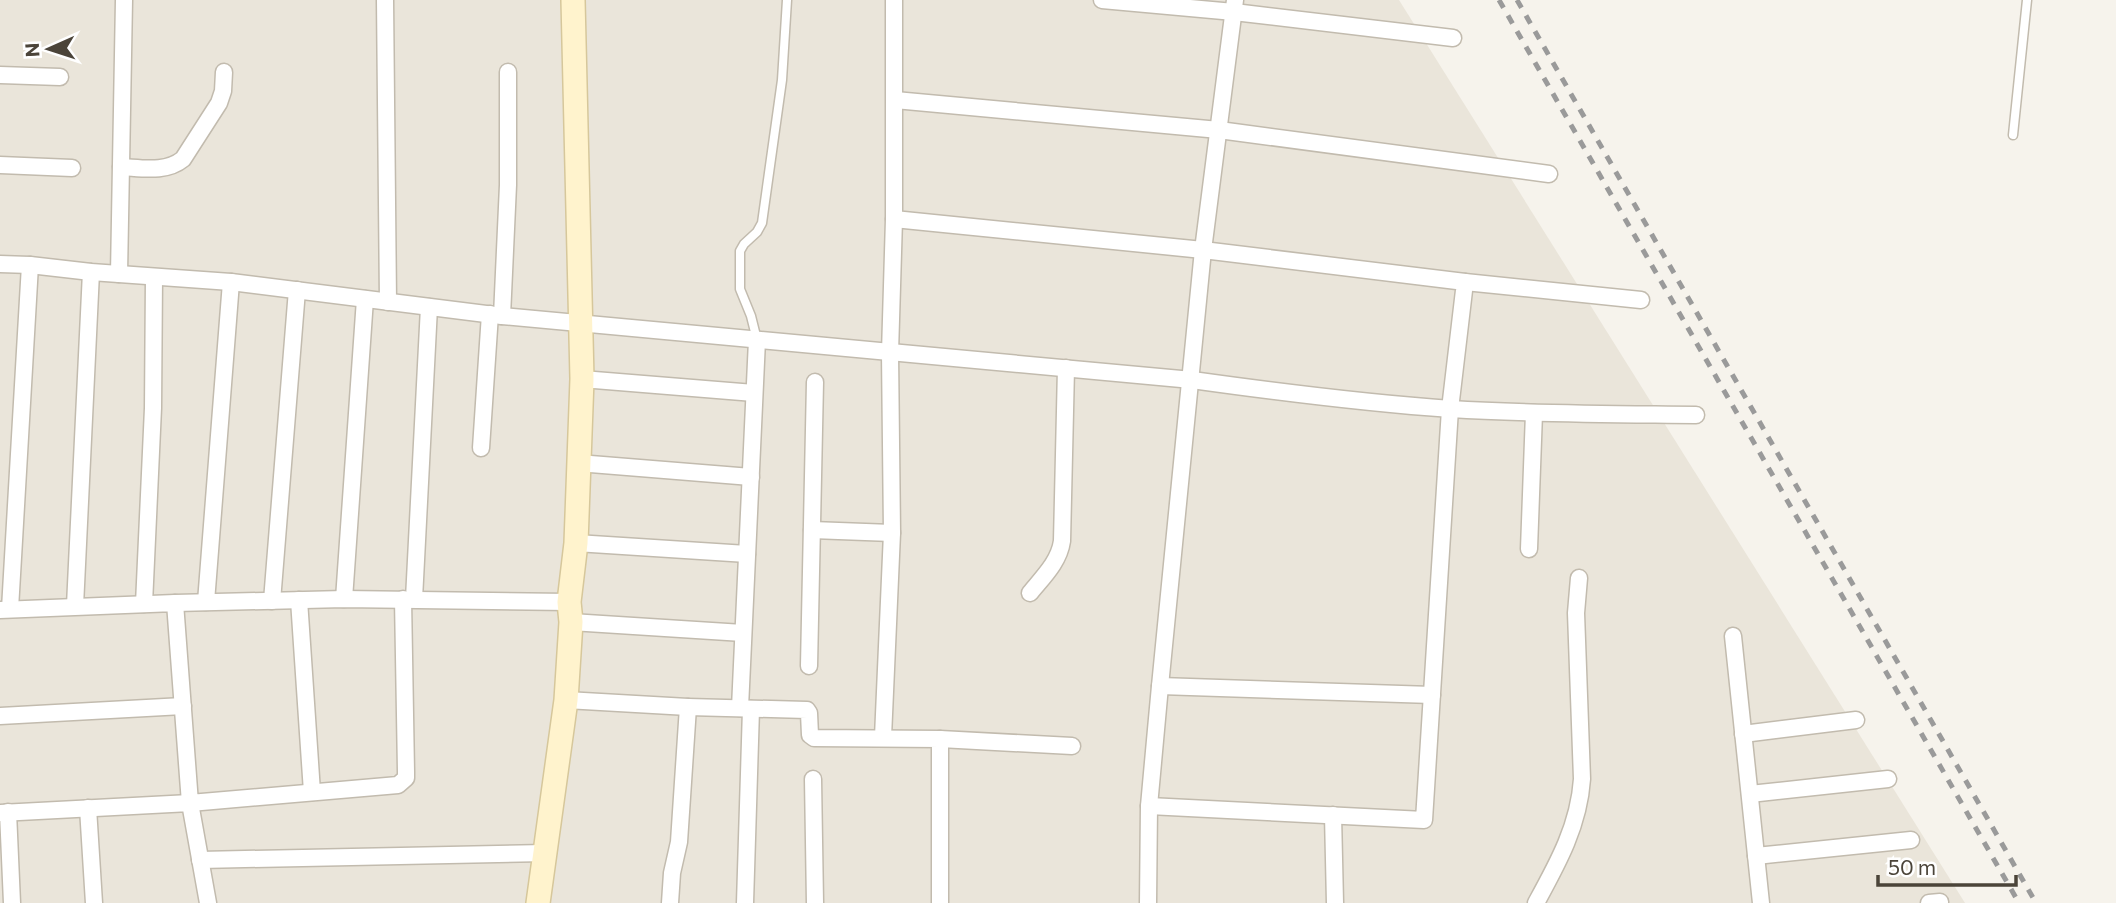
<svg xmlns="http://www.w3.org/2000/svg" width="2116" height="903" viewBox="0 0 2116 903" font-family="Commissioner,sans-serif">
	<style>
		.residential { fill: #eae5da }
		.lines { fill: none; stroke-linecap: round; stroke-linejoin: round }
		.lane-casing { stroke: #c2bbae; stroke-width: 11 }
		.street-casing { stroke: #c2bbae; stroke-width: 19 }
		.secondary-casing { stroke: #d6c79b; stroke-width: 26 }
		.lane { stroke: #fff; stroke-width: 8 }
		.street { stroke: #fff; stroke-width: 16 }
		.secondary { stroke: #fff3cd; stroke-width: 23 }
		.rail { stroke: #9a9a9a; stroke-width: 5; stroke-dasharray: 9 9; stroke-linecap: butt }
	</style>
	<rect width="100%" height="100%" fill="#f6f3ec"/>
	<path class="residential" d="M0,0H1399L1965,903H0Z"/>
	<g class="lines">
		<defs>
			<g id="lane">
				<path d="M2013,135L2027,0"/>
				<path d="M757,340L751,316L740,289V251L744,244L757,232L762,223L782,80L787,0"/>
			</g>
			<g id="street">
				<path d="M385,0L388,302"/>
				<path d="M894,0V219L1203,250L1465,282L1450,409L1424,820L1149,806"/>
				<path d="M1102,0L1234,12L1453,38"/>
				<path d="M0,75L60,77"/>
				<path d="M895,100L1219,130L1549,174"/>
				<path d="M0,165L72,168"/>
				<path d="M121,167C142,168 166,173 183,159L219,103L223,91L224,72"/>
				<path d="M0,264L30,265L91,272L231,282L502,316L1192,380C1278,392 1364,403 1451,409C1532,414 1614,414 1696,415"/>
				<path d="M119,274L124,0"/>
				<path d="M1465,282L1641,300"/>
				<path d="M502,316L508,185V72"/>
				<path d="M582,379L754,393"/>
				<path d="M481,448L490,314"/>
				<path d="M578,463L751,477"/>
				<path d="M812,530L892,533"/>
				<path d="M576,543L747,554"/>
				<path d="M1529,549L1534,413"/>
				<path d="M1030,593C1043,577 1059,562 1062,541L1066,368"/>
				<path d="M344,599L365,299"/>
				<path d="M414,599L429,307"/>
				<path d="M299,600L312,792"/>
				<path d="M272,601L297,290"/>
				<path d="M206,602L231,282"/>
				<path d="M175,603L344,599L569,602"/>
				<path d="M144,604L153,408L154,277"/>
				<path d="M75,606L91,272"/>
				<path d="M10,609L30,265"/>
				<path d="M0,610L175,603L190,803L398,785L406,778V772L403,599"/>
				<path d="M571,622L743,633"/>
				<path d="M1733,636L1761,903"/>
				<path d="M809,666L815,382"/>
				<path d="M1160,686L1432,695"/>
				<path d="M566,700L688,707"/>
				<path d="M740,708L757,340"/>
				<path d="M0,716L183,706"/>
				<path d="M1743,734L1856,720"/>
				<path d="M883,737L892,533L890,353L894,219"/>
				<path d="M940,739L1072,746"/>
				<path d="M813,779L815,903"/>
				<path d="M1750,794L1888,779"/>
				<path d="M88,808L94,903"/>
				<path d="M8,812L12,903"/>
				<path d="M0,813L190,803L208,903"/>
				<path d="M1333,815L1335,903"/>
				<path d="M1756,856L1911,840"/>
				<path d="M200,860L545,853"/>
				<path d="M670,903L672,873L679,842L688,707L807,710L809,713L810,735L814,738L940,739V903"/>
				<path d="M745,903L751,709"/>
				<path d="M1148,903L1149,806L1160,686L1203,250L1235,0"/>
				<path d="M1536,903C1558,863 1579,825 1582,779L1576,613L1579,578"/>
				<path d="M1929,903L1940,902"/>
			</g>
			<path id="secondary" d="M538,903L566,700L571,622L569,602L576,543L582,379L573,0"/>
		</defs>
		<use href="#lane" class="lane-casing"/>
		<use href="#street" class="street-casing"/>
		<use href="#secondary" class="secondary-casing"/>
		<use href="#lane" class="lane"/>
		<use href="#street" class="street"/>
		<use href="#secondary" class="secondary"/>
		<g class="rail">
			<path d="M1499,0L2019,903"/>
			<path d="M1517,0L2036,903"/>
		</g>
	</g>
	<g transform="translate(49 49) rotate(267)" stroke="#ffffff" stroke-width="5" paint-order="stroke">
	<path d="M0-5L12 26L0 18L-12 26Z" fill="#4b4439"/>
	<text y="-10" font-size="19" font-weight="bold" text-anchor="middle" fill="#4b4439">N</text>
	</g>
	<path d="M1878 875v10h138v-10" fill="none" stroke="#4b4439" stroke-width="3.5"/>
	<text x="1888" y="875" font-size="21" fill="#4b4439" stroke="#ffffff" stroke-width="5" paint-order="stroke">50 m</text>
</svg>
